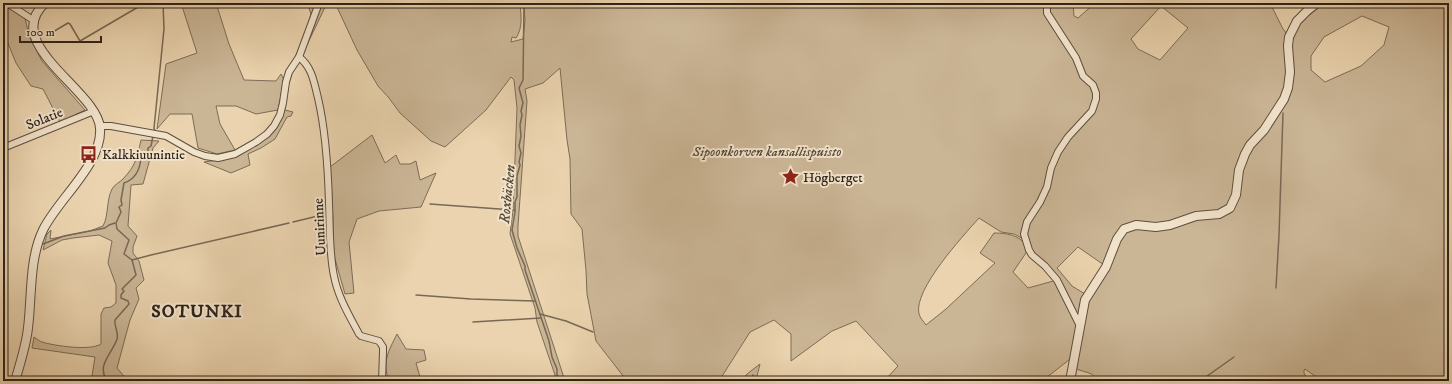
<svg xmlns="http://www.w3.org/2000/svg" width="1452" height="384" viewBox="0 0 1452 384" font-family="'IM FELL DW Pica',serif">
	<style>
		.green { fill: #cab595; stroke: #7c6c57; fill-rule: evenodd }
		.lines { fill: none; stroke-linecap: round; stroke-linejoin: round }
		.stream { stroke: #786854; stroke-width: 1.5 }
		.minor-casing { stroke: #5d4e3e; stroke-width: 8 }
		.tertiary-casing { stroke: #5d4e3e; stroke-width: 10 }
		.minor { stroke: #f1e2ca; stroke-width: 6 }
		.tertiary { stroke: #f1e2ca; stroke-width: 8 }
		.labels { text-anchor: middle; stroke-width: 4; stroke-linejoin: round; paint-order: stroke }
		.street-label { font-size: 14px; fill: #2e2219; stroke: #f1e2ca }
		.park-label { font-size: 14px; font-style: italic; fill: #554738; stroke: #f1e2ca }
		.poi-label { font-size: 14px; fill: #2e2219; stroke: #f1e2ca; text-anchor: start }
		.water-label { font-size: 15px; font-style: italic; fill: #594b3b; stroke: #f1e2ca }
		.district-label { font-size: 18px; font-weight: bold; letter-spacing: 1px; fill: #2e2219; stroke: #f1e2ca }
	</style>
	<rect width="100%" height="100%" fill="#ead3ae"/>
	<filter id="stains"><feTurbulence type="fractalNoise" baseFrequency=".005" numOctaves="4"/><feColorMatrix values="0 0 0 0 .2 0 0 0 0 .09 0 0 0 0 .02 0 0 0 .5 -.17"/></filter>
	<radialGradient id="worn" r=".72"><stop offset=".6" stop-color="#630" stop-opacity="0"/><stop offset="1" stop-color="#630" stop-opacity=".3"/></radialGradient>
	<g class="green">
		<path d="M3,3L25,18L29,36L42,61L85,110L60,122L43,89L31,86L16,63L3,31Z"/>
		<path d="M181,3H216L229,44L244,80L276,81L281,74L284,80L278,110L256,114L236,106H216L220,124L235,150L217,154L198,148L192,114H170L157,129L166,64L197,53Z"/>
		<path d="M307,3H327L304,51H300L311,14Z"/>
		<path d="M328,3H520C521,15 523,28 516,38L512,37L511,42L523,39L525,21L524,3H1073L1074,16L1078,18L1095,3H1270L1283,29L1287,34C1287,49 1289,65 1287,80C1284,97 1272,114 1262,128C1254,139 1243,147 1238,160C1234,172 1236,198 1227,206C1219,213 1167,224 1156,223C1146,223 1139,221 1129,223L1104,265L1078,247L1057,268L1072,286L1085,294L1078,319L1058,280L1032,255L1025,242L1020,237L1014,234L1001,232L979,218C963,236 913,290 919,314C920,318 924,322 926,325L946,309L995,263L980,253L994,233C1009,233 1023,236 1028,250L1013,272L1028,288L1057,280L1077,323L1074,356L1042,381H884L898,366L856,321L832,331L791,361V334L774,320L750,332L719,381H627L596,341L587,294L586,270L582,229L571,214L570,159L567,140L560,68L543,83L525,89L527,101L518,226V236L565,381H557L537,322L535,308L510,234L513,210L517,108L514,80L511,77L486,110L445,147L431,141L400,113L389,98L378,86L357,50L336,5ZM1161,6L1188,28L1160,60L1138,49L1131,39Z"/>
		<path d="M1322,3H1449V381H1322L1305,369L1304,370V373L1309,381H1097C1094,371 1083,373 1075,368L1088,301L1120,241L1127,232L1131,230L1226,214L1247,155L1292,88L1294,72L1291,46L1293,38L1300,23L1309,13ZM1362,16L1389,27L1384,45L1361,66L1325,82L1311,70V56L1324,37Z"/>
		<path d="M285,110L293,112L291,116L287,117L275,139L261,148L248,154L250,165L231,173L204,162L218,160L243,153L281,117Z"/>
		<path d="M372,135L385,163L396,155L400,164H410L416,161L420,180L436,173L421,207L379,211L357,219L349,242L354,293L345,294L333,252V219L330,167Z"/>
		<path d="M141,140L159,141L153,148L143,184L131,185L128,226L137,236L133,247V253L139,261L144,280L136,288L139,299L130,320L117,368L128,381H94L92,376L95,357L32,348L34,337C37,339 39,341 42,342C55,346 90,351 101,344V314L104,308L111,307L116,303V285L108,263L112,241L99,235L73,238L62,240L43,250L47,234L51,230L50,239L90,231L103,226C109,215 106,201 112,189C114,185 120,182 123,179C136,165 137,158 141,140Z"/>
		<path d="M397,334L406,349L424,350L426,360L416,363L420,377L431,381H389C382,362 388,352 397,334Z"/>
		<path d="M760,364L757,376L752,381H741L747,374Z"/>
	</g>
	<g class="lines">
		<g class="stream">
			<path d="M524,3L523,80L519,88L523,103L521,111L522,115L520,125L521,136L519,146L521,153L519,162L520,165L517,176V197L515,202V212L512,230L517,248L525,266V270L549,341L552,357L557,369V375L560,381"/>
			<path d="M46,36L68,23L70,24L80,41L145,3"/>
			<path d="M155,131L154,128L164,29L163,3"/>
			<path d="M430,204L515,210"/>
			<path d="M293,222L322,215"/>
			<path d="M43,244L64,236L105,228L109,225L115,223"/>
			<path d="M132,260L151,255L289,223"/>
			<path d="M1276,288L1279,235L1283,113"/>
			<path d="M416,295L471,299L535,301"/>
			<path d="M540,314L566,321L593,332"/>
			<path d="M473,322L541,318"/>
			<path d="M107,381C96,365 112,354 117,339C119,333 114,326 115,320L129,304L128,301L121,298V295L124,291L122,289L136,275L132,260L124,254L129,240L117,229L116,223L121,212L119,207L122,205L121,200L124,183C136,179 140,169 141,158H144L148,155V148L151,146L153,136"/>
			<path d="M751,381L753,375"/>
			<path d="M1200,381L1234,357"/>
		</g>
		<defs>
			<g id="minor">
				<path d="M7,3L33,20"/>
				<path d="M1049,3L1047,7V13L1076,58L1083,76L1093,85L1096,93V99L1092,111L1068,137L1058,152L1051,168L1047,187L1040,202L1027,222L1024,234L1029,250L1032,255L1045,266L1057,280L1080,326"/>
				<path d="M299,57C312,67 314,82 318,98C326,132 328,168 329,203C330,227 329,252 334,276C338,297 349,315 359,334L361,336L379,341L383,347V351L382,381"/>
				<path d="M100,126H111L166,136L194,152L205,156L218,158L235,154L256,142L267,134L274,126L280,115L283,103L286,82L289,72L299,57L319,3"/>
				<path d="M3,148L94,111"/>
			</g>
			<g id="tertiary">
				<path d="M15,381C20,364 26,346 28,328C32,296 29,259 43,230C58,199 103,163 100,128C98,91 0,44 45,3"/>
				<path d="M1070,381L1085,300L1106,267L1117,239L1124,229L1136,225L1156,227L1170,225L1196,216L1219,214L1230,208L1236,195L1239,170L1245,154L1250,145L1264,130L1284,99L1288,88L1290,72L1288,46L1289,37L1297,21L1307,11L1317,3"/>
			</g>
		</defs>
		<use href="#minor" class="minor-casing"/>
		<use href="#tertiary" class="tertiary-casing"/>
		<use href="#minor" class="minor"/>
		<use href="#tertiary" class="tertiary"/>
	</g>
	<defs>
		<symbol id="bus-bare" viewBox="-9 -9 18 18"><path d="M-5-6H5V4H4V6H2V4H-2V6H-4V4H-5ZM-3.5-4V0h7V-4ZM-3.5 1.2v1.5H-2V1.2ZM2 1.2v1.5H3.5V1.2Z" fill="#8f2418" stroke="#f1e2ca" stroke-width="2.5" paint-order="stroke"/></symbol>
		<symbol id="sight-bare" viewBox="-9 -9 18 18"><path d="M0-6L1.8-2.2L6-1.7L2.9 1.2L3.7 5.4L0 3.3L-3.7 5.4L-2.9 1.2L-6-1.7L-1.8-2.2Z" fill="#8f2418" stroke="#f1e2ca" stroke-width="2.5" paint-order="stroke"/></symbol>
	</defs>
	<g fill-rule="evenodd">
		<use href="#bus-bare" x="76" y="142" width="25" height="25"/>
		<use href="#sight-bare" x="778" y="164" width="25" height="25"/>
	</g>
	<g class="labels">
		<g class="street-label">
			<text transform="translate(44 118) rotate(-22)" y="5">Solatie</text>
			<text transform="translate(319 227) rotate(-93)" y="5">Uunirinne</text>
		</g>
		<g class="park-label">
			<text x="767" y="156">Sipoonkorven kansallispuisto</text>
		</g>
		<g class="poi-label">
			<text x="102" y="159">Kalkkiuunintie</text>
			<text x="803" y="182">Högberget</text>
		</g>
		<g class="water-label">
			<text transform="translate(507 194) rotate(-84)" y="5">Roxbäcken</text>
		</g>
		<g class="district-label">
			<text x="197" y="317">SOTUNKI</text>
		</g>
	</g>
	<rect width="1452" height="384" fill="none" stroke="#ead3ae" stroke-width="16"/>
	<rect x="4" y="4" width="1444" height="376" fill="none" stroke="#2e2219" stroke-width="2"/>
	<rect x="8" y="8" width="1436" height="368" fill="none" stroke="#2e2219"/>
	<path d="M20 36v6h81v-6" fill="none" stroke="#2e2219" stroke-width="2"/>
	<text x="26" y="36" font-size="12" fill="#2e2219" stroke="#f1e2ca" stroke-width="3" paint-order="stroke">100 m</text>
	<rect width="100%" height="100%" filter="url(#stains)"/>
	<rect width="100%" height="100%" fill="url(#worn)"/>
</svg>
